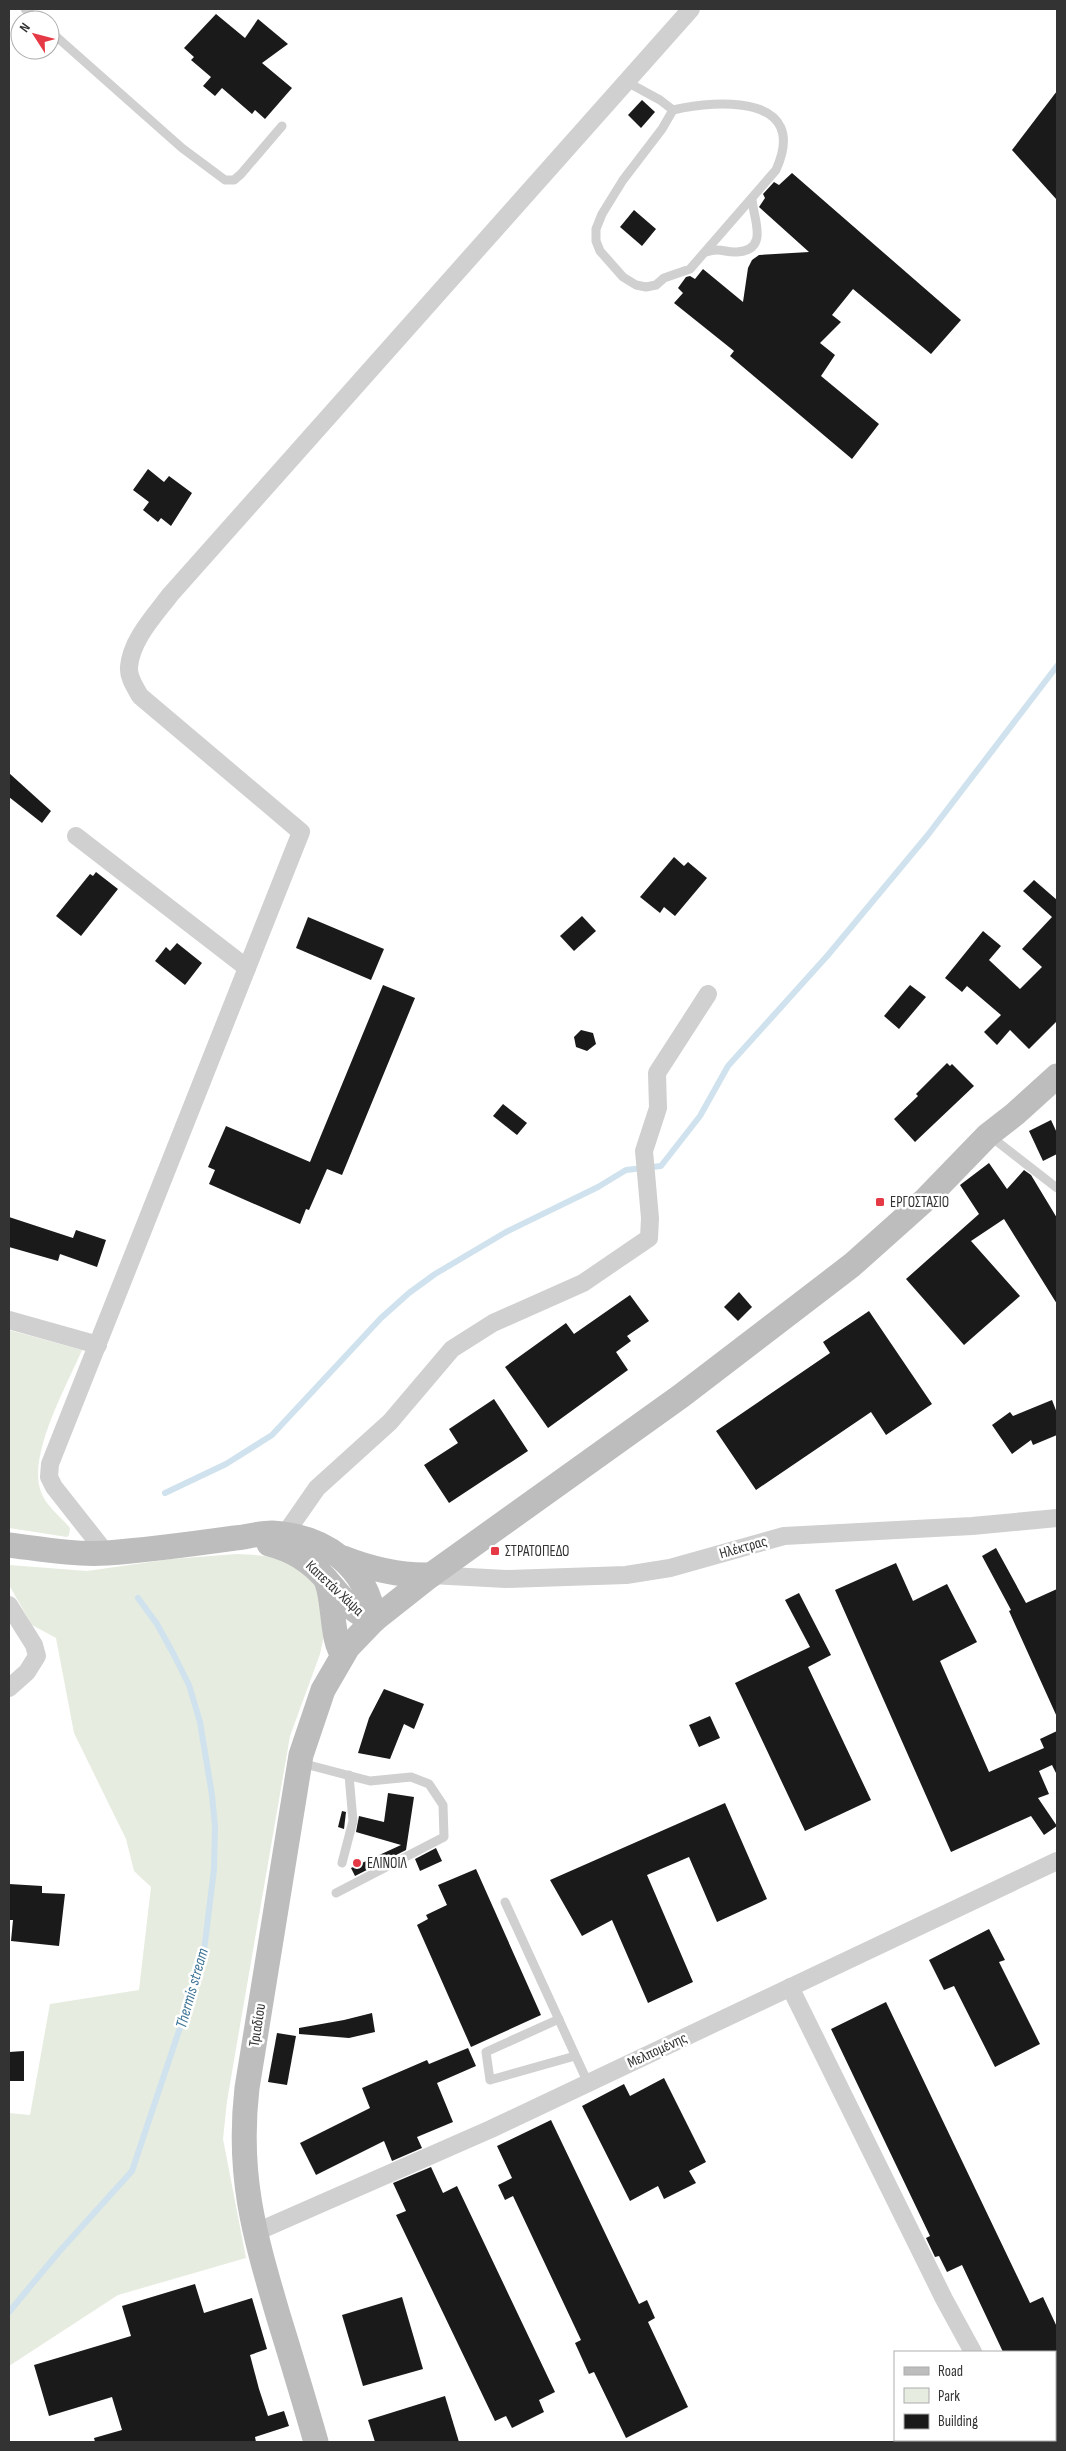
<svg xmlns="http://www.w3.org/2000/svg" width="1066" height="2451" viewBox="0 0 1066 2451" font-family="'Sofia Sans Condensed',sans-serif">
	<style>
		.green { fill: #e6ecdf }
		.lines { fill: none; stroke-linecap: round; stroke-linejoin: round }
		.stream { stroke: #cfe2ee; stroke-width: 6 }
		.building { fill: #1a1a1a }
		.lane { stroke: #d0d0d0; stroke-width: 9 }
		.street { stroke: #d0d0d0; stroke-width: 18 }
		.secondary { stroke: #bdbdbd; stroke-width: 25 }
		.poi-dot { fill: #e63946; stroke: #fff; stroke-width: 2 }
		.labels { text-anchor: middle; stroke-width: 5; stroke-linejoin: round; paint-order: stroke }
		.poi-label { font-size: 15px; fill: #333; stroke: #fff; text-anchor: start }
		.street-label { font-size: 15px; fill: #333; stroke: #fff }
		.water-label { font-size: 16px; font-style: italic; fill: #3f7597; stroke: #fff }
	</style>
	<rect width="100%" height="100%" fill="#fff"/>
	<g class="green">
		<path d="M9,1330L82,1350C67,1385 27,1456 41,1492C46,1506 61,1517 70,1528L69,1535L67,1537L9,1528Z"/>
		<path d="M237,1554C279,1556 286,1557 318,1585L325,1630L323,1640L320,1654L290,1736L227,2101L223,2139L246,2258L118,2295L9,2366V2113L30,2115L50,2004L139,1990L151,1887L134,1871L126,1839L74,1733L56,1638L32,1625L9,1585V1565L87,1571L171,1559Z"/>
	</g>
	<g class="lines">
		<g class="stream">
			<path d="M165,1493L226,1464L272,1435L381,1318L409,1293L435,1274L506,1232L598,1187L626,1170L661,1166L700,1116L728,1066L828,955L927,836L1057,666"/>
			<path d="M9,2312L58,2253L132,2171L203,1959L214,1869L215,1827L212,1795L200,1722L189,1685L174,1655L157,1624L138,1598"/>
		</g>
	</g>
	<g class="building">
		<path d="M216,14L245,38L258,19L288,44L262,63L292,88L265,119L255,110L252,114L222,88L215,96L203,86L211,77L191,60L194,57L184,48Z"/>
		<path d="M1057,91V200L1012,150Z"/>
		<path d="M642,100L655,112L641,128L628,115Z"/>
		<path d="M792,173L961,320L931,354L853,289L832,315L841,322L820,343L835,355L821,376L879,424L852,459L730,356L734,351L674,303L683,293L678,288L686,277L690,276L695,279L703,269L743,302L748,268L752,260L759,255L809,252L759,207L765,198L763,194L774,182L779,185Z"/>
		<path d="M634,210L656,229L642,246L620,227Z"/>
		<path d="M148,469L164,482L169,476L192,493L171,526L161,518L158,522L143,510L149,502L133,490Z"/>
		<path d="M9,773L51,811L42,823L9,797Z"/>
		<path d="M674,857L684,866L688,862L707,878L675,916L664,907L660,913L640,897Z"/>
		<path d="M96,872L118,889L81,936L56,916L90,874L93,876Z"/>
		<path d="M1034,880L1057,900V1021L1029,1049L1010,1030L997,1045L984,1032L1001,1015L967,986L962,992L945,978L983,931L1001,946L989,960L1020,989L1042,967L1022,949L1052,917L1023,891Z"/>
		<path d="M582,916L596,931L574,951L560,936Z"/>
		<path d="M308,917L384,949L371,980L296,948Z"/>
		<path d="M177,943L202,963L185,985L155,961L166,947L170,951Z"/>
		<path d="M383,985L415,998L342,1175L327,1169L309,1210L306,1209L300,1224L209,1184L215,1170L208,1167L226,1126L310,1162Z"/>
		<path d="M910,985L926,997L899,1029L884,1016Z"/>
		<path d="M581,1030L593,1033L596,1044L587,1051L576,1047L574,1037Z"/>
		<path d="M947,1063L950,1066L952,1064L974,1086L915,1142L894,1119L918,1096L916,1094Z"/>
		<path d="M503,1104L527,1123L517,1135L493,1116Z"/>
		<path d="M1051,1120L1057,1133V1154L1043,1161L1029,1131Z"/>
		<path d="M989,1163L1007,1189L1024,1170L1031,1175L1057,1218V1304L1004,1219L971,1241L1020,1296L964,1345L906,1279L979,1214L960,1185Z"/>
		<path d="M9,1217L73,1238L76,1230L106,1240L97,1267L60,1254L58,1261L9,1247Z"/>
		<path d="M739,1292L752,1307L738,1321L724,1307Z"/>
		<path d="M630,1295L649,1321L627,1336L631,1341L616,1352L628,1370L548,1428L505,1367L566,1323L574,1334Z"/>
		<path d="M869,1311L932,1404L886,1435L871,1412L756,1490L716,1431L830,1353L823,1342Z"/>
		<path d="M494,1399L528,1451L449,1503L424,1465L458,1443L449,1429Z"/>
		<path d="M1052,1400L1057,1413V1435L1033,1445L1031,1440L1012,1454L992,1425L1010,1412L1013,1416Z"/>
		<path d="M996,1548L1026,1603L1057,1589V1717L1009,1611L1011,1610L982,1556Z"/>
		<path d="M896,1563L913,1601L947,1584L977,1642L940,1661L989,1772L1044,1748L1040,1739L1057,1731V1775L1052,1765L1039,1771L1049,1794L1038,1798L1057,1826L1044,1835L1031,1816L951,1852L835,1590Z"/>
		<path d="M799,1593L831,1655L808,1667L871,1800L805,1831L735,1683L810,1647L785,1600Z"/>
		<path d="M384,1689L424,1704L414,1729L404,1724L390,1759L358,1753L369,1718Z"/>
		<path d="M710,1716L720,1738L699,1747L689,1725Z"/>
		<path d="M388,1793L414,1797L406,1850L355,1876L351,1868L401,1845L356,1832L359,1816L384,1822Z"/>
		<path d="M725,1803L767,1899L717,1922L689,1857L647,1875L693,1982L648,2003L612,1920L582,1936L550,1880Z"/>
		<path d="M342,1811L346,1812L344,1829L338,1827Z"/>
		<path d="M436,1848L442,1861L420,1871L415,1859Z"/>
		<path d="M476,1869L541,2015L471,2047L417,1925L428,1919L426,1915L447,1905L438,1885Z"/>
		<path d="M9,1884L42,1886V1893L65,1894L59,1946L11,1941L13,1920H9Z"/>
		<path d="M989,1929L1005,1960L999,1962L1040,2044L995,2067L954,1986L944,1990L929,1960Z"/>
		<path d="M886,2002L1030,2303L1043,2297L1057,2327V2352H1003L962,2265L947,2272L939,2256L935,2257L926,2238L930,2236L831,2029Z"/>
		<path d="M372,2013L375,2032L349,2038L299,2034V2028L344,2020Z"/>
		<path d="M277,2033L296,2036L287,2085L268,2082Z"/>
		<path d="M468,2048L476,2066L437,2083L453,2122L417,2137L422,2148L392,2161L384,2141L316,2175L300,2143L370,2108L362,2088L427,2060L429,2064Z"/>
		<path d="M24,2051V2081H9V2052Z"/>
		<path d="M664,2078L706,2162L689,2171L696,2183L664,2199L658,2186L630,2201L582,2106L624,2084L630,2096Z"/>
		<path d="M551,2120L639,2304L647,2300L655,2318L648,2322L688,2407L626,2438L594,2372L589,2374L575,2343L581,2340L513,2196L505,2200L498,2185L512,2178L497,2146Z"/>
		<path d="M431,2167L443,2193L457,2186L555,2392L539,2400L544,2412L512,2428L506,2416L495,2421L396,2215L406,2211L393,2183Z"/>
		<path d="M195,2284L204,2313L252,2298L267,2349L250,2355L259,2389L268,2416L284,2411L289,2426L255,2437L256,2442H95L94,2438L122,2430L112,2397L49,2416L34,2365L131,2336L122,2306Z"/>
		<path d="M402,2297L423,2369L363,2386L342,2315Z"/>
		<path d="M445,2396L459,2442H375L368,2420Z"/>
	</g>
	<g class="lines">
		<g class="lane">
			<path d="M25,9L38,20"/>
			<path d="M50,31L182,148L225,180H234L241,174L282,126"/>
			<path d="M627,82L660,100L673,110C719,99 810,95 776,170L690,269L664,278L656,285L646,287L636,285L623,277L600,251L596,241V229L602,214L623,180L662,129L673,110"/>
			<path d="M706,252C721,247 725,253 737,252C771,250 752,216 752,198"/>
			<path d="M990,1136L1057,1188"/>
			<path d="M301,1763L370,1781L411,1777L429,1784L443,1805L444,1837L336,1893"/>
			<path d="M342,1863L353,1821L349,1775"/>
			<path d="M505,1902L588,2083"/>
			<path d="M559,2019L486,2052L490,2080L575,2056"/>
		</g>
		<g class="street">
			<path d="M76,836L247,968"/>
			<path d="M9,1320L98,1345"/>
			<path d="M285,1534L317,1488L390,1422L452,1349L493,1323L583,1283L649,1238L650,1218L644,1151L658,1108L657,1073L708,994"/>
			<path d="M106,1553L54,1487L49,1477L50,1464L301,832L140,696C135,687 128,677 129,667C131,640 155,615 170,595L691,9"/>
			<path d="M431,1575L506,1579L626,1575L670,1568L784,1536L972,1526L1057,1518"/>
			<path d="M9,1605L34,1645L37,1656L27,1672L9,1688"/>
			<path d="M790,1987L944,2299L973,2352"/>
			<path d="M254,2233L491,2129L1057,1861"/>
			<path d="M1020,2440L1021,2442"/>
		</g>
		<g class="secondary">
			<path d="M269,1544C292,1550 309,1560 325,1578C340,1595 351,1613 374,1620"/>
			<path d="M9,1545C41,1549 74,1555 107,1553C149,1550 192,1544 235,1538C247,1537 259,1533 272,1533C325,1536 367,1566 374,1620"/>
			<path d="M343,1558C371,1569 401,1576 431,1575"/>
			<path d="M327,1583C334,1600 332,1644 343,1654"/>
			<path d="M316,2442C304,2400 291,2357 278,2315C254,2233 237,2175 247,2088L301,1755L323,1690L348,1647L374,1620L431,1575L681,1396L852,1265L926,1199L988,1135L1015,1114L1057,1076"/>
		</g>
	</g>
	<g class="poi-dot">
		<rect x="875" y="1197" width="10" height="10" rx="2.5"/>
		<rect x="490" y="1546" width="10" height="10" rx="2.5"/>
		<circle cx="357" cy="1863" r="5"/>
	</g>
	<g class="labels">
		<g class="poi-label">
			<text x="890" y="1207">ΕΡΓΟΣΤΑΣΙΟ</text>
			<text x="505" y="1556">ΣΤΡΑΤΟΠΕΔΟ</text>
			<text x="367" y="1868">ΕΛΙΝΟΙΛ</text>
		</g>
		<g class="street-label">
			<text transform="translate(743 1547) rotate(-16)" y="5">Ηλέκτρας</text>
			<text transform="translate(335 1588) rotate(43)" y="5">Καπετάν Χάψα</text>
			<text transform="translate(257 2025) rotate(-81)" y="5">Τριαδίου</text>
			<text transform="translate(657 2050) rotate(-25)" y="5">Μελπομένης</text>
		</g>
		<g class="water-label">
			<text transform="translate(191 1988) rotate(-74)" y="6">Thermis stream</text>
		</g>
	</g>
	<rect width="1066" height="2451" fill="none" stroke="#333333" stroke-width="20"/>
	<rect x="894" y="2351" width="162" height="90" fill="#ffffff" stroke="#adadad"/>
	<rect x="904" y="2367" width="25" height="8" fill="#bdbdbd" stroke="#adadad"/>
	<text x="938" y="2376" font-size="15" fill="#333333">Road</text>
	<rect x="904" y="2388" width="25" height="15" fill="#e6ecdf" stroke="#adadad"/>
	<text x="938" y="2401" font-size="15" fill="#333333">Park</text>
	<rect x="904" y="2414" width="25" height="15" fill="#1a1a1a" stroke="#adadad"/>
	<text x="938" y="2426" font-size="15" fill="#333333">Building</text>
	<g transform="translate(35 35) rotate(306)"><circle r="24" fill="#ffffff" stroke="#adadad"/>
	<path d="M0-4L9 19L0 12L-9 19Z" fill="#e63946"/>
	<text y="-8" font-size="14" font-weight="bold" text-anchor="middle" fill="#333333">N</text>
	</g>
</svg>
